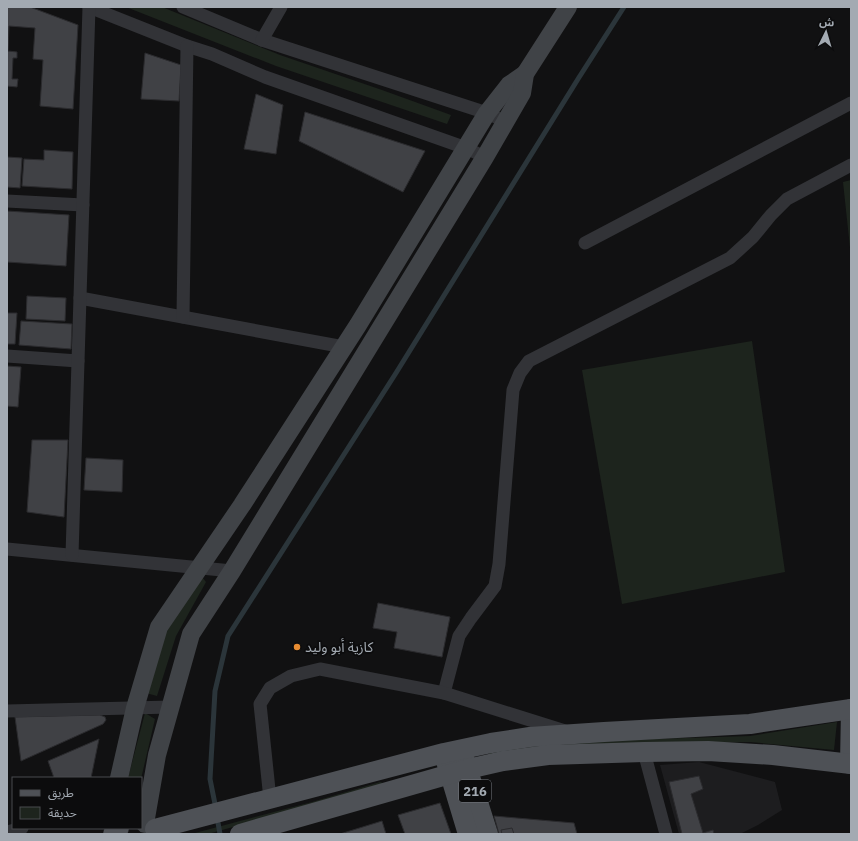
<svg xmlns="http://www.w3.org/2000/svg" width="858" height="841" viewBox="0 0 858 841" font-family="'IBM Plex Sans','Noto Sans Arabic',sans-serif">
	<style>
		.built { fill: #1d1d1f }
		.green { fill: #1d241d }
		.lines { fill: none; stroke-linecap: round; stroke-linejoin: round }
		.stream { stroke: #2b353a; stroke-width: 5 }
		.building { fill: #404145; stroke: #2b2b2e }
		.minor { stroke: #323337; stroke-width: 13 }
		.secondary { stroke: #404347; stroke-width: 18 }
		.primary { stroke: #4e5156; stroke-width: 20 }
		.poi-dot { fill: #e88c32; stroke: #0c0c0d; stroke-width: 1.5 }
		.labels { text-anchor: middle; stroke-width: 3.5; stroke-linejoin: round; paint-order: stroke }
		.shield { fill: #0c0c0d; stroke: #767b80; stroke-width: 1 }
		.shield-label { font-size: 13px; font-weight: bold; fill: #a3aab2 }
		.poi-label { font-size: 14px; fill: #a3aab2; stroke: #0c0c0d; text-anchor: start }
	</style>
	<rect width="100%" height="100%" fill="#111112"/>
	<path class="built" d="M699,762L775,782L782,810L758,825L740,834H679L660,765Z"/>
	<g class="green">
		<path d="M126,7H162L280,55L382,90L451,115L447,124L276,66Z"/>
		<path d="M851,180V257L843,182Z"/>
		<path d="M752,341L785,572L622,604L582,370Z"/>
		<path d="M202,577L206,582L176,636L157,696L146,693L163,636Z"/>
		<path d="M145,713L155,719L141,779V778H128Z"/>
		<path d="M837,722L834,750L750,742L618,745L490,757L489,752L518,748L620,740L750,736Z"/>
		<path d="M380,782L383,783L380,786L208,834H195V833L312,802Z"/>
	</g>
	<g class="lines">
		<g class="stream">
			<path d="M216,809L210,779L215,691L228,636L396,373L578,79L624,7"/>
			<path d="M217,817L220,834"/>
		</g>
	</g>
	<g class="building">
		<path d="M7,7H30L78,25L73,109L40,106L43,60L33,59L35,28L9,26L8,51L17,52V58H13L12,79H18L17,87L7,86Z"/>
		<path d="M145,53L181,65L179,101L141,99Z"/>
		<path d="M256,94L283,105L276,154L244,149Z"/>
		<path d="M305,112L425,151L403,192L299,141Z"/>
		<path d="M44,150L73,152L72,189L22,186L24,159L44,160Z"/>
		<path d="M7,157L22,158L20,188L7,187Z"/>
		<path d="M7,211L69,215L66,266L7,262Z"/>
		<path d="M27,296L66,298L65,321L26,319Z"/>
		<path d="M7,313H17L15,344H7Z"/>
		<path d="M21,321L72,324L71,349L19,345Z"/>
		<path d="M7,366L21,367L18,407L7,406Z"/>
		<path d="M32,440H68L64,517L27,512Z"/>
		<path d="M86,458L123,460L122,492L84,490Z"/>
		<path d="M378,603L450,617L442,657L394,648L397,632L373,628Z"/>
		<path d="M100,715L105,717L106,720L103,724L21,761L15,717Z"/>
		<path d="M99,739L91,778H54L48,761Z"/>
		<path d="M699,776L703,789L691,794L703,833L713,830L714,834H682L669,782Z"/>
		<path d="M440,803L451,834H405L398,815Z"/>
		<path d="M494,816L574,823L577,834H499Z"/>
		<path d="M382,821L386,834H340Z"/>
		<path d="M512,828L514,834H502L501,830Z"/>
	</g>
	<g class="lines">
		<g class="minor">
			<path d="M89,7L187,46L212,54L265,77L466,148L485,157"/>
			<path d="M183,7L262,40L487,113L506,122"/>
			<path d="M262,40L281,7"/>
			<path d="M7,201L83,205"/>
			<path d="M585,243L851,103"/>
			<path d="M80,298L344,347"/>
			<path d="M183,317L187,46"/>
			<path d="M7,356L78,361"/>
			<path d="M7,549L232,571"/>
			<path d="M72,555L89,7"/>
			<path d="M444,693L459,636L471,618L495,586L499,564L513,390L520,373L529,361L730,258L753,237L771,215L787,199L851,165"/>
			<path d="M7,711L171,707"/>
			<path d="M644,752L666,834"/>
			<path d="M270,799L260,704L270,688L291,676L320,669L444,693L565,731"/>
			<path d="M7,832L22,828"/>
		</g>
		<g class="secondary">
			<path d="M119,778L135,708L159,627L242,505L358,325L487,113L509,85L525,74"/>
			<path d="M145,824L157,755L191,634L232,571L485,157L522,93L525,74L568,7"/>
		</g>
		<g class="primary">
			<path d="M464,758L488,834"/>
			<path d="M446,761L468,834"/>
			<path d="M850,764L851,709"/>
			<path d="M155,829L444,753L491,743L530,737L604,732L750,724L851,709"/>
			<path d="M113,834L119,828"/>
			<path d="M240,834L468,769L503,761L548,755L644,752L708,751L773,755L851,764"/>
		</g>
	</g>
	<circle class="poi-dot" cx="297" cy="647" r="4"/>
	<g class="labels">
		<rect class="shield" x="459" y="780" width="32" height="22" rx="3"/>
		<g class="shield-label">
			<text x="475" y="796">216</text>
		</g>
		<g class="poi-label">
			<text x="305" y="652">كازية أبو وليد</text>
		</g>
	</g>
	<rect width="858" height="841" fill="none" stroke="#a3aab2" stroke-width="16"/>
	<rect x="12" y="777" width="130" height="52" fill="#0c0c0d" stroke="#484b4f"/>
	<rect x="20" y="790" width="20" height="6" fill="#4e5156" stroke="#484b4f"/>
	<text x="48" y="797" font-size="12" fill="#a3aab2">طريق</text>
	<rect x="20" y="807" width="20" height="12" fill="#1d241d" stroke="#484b4f"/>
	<text x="48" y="817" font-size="12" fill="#a3aab2">حديقة</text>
	<g transform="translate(826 32) rotate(5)" stroke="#0c0c0d" stroke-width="3" paint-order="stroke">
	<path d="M0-3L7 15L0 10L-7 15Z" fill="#a3aab2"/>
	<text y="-6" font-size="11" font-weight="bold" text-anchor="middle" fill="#a3aab2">ش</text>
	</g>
</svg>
